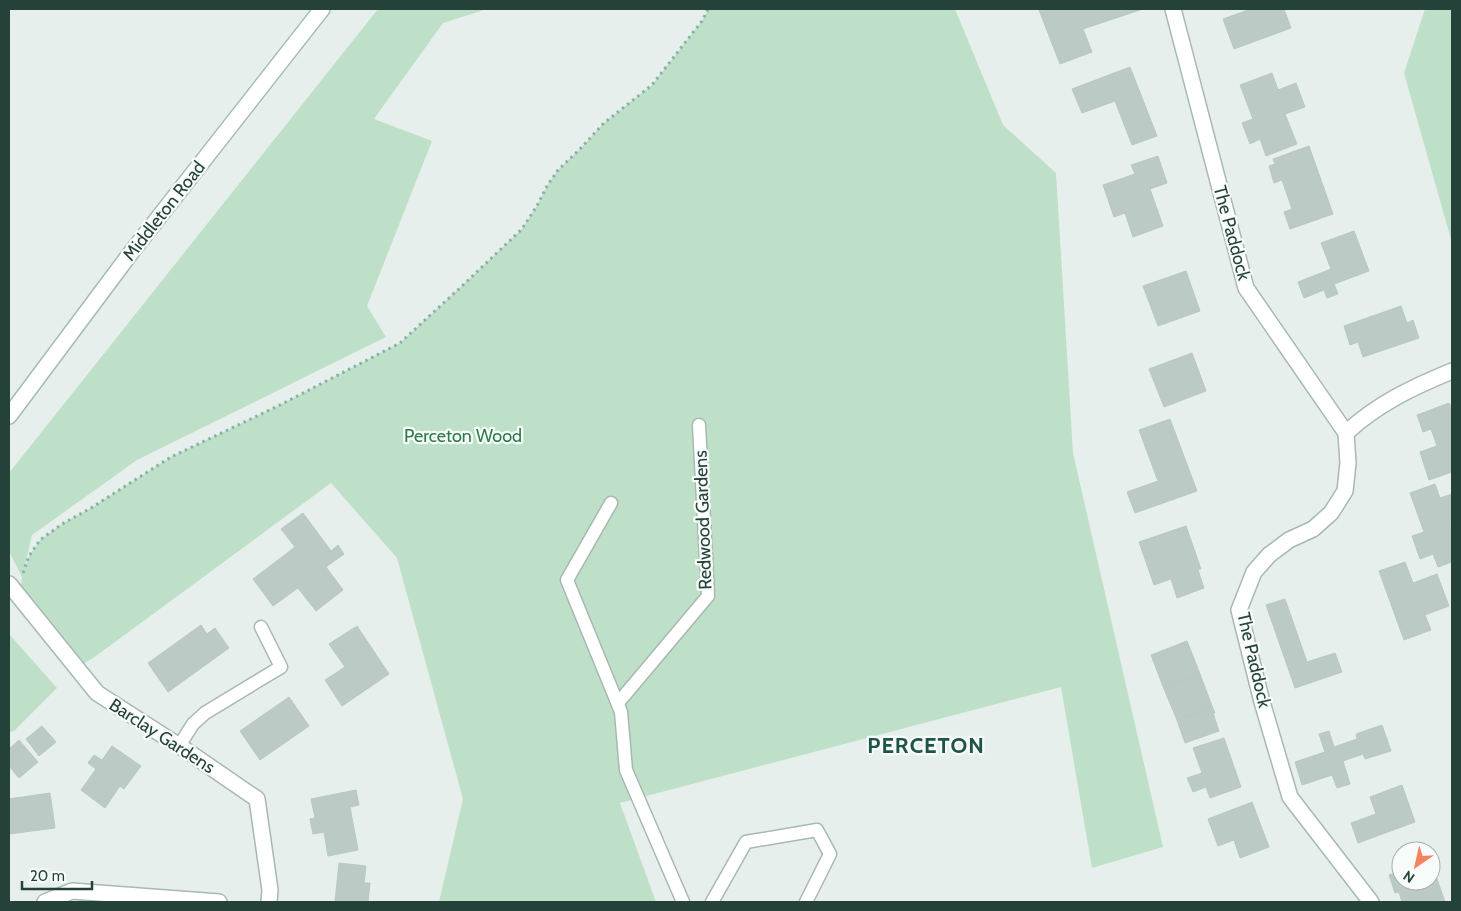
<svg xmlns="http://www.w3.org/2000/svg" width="1461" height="911" viewBox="0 0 1461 911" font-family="Cabin,sans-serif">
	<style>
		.green { fill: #bfe0c8 }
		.building { fill: #bbcac4; stroke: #b8c9c2 }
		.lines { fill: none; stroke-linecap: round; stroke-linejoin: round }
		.service-casing { stroke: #a8b8b2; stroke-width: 15 }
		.minor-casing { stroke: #a8b8b2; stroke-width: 18 }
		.secondary-casing { stroke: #a4bbb3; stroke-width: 18 }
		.path { stroke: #86b3a5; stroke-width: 3; stroke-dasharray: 2.5 4; stroke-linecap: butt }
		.service { stroke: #fff; stroke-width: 12 }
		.minor { stroke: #fff; stroke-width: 15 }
		.secondary { stroke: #fff; stroke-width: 15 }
		.labels { text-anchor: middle; stroke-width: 4.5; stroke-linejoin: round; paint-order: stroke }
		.street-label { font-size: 18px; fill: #24423a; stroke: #f7fbf9 }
		.park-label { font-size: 18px; fill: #2d7a4b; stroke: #f7fbf9 }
		.district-label { font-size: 22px; font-weight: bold; letter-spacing: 1px; fill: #1f5548; stroke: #f7fbf9 }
	</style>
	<rect width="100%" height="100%" fill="#e6efeb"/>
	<g class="green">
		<path d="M378,9H487L443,23L374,119L432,141L367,306L386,337L137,460L32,535L24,570L29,556L40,540L62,524L91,508L171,457L278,406L400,343L464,284L522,229L538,204L547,186L558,170L579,150L604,123L652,85L702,21L708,9H955L1003,125L1056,173L1073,453L1163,847L1092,868L1061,687L620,803L656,902H439L463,799L397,558L331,483L96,656L77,668L14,591L21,584L22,577L9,551V473Z"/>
		<path d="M1425,9H1452V243L1404,73Z"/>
		<path d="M9,634L57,688L14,731L9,732Z"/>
	</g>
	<g class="building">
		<path d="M1042,9H1143L1083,29L1092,52L1060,64L1039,10Z"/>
		<path d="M1251,9H1284L1291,28L1234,49L1223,19Z"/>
		<path d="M1130,67L1157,136L1132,145L1115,101L1082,113L1072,89Z"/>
		<path d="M1272,73L1278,90L1296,83L1305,107L1285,114L1297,144L1266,156L1260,139L1250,144L1242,123L1253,119L1240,85Z"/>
		<path d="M1309,146L1333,214L1290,229L1284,212L1292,209L1282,180L1274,183L1269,166L1275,164L1273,159Z"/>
		<path d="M1158,156L1167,183L1150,189L1163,226L1133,237L1125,213L1114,217L1103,185L1135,174L1131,165Z"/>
		<path d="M1354,231L1369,271L1334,284L1338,294L1327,298L1324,290L1304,298L1298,282L1331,269L1321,243Z"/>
		<path d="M1186,271L1200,311L1158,326L1143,286Z"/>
		<path d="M1401,306L1407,323L1413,320L1419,338L1363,357L1358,342L1350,345L1344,326Z"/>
		<path d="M1192,353L1206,391L1164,407L1149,369Z"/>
		<path d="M1449,403L1452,410V472L1429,480L1420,452L1437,446L1431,429L1423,432L1417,415Z"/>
		<path d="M1170,419L1197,491L1135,513L1127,492L1158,481L1139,430Z"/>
		<path d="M1435,484L1440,498L1452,494V526L1450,527L1452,534V562L1438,567L1433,554L1420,559L1412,536L1424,532L1410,493Z"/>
		<path d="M303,513L331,551L338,545L344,554L326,567L343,590L316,611L298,588L273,606L253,579L295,547L281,529Z"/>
		<path d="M1186,526L1201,569L1198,570L1204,588L1177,598L1171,579L1154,585L1139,542Z"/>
		<path d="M1405,562L1413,583L1437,574L1449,606L1425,615L1431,630L1404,640L1379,571Z"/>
		<path d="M1285,599L1307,662L1335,653L1342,672L1295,688L1266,605Z"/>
		<path d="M201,625L207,634L215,628L229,648L168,692L148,663Z"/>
		<path d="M357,626L389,674L342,706L325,680L345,667L329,644Z"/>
		<path d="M1187,641L1200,674L1164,689L1151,655Z"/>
		<path d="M1200,674L1212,706L1177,720L1164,689Z"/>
		<path d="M289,697L309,726L260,760L240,731Z"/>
		<path d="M1212,706L1215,713H1213L1219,731L1185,743L1177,720Z"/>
		<path d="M1382,725L1391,751L1365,759L1363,754L1343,761L1350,784L1337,788L1332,775L1302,785L1295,762L1325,752L1319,734L1329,731L1334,747L1357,739L1356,734Z"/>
		<path d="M42,726L56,742L39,756L26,739Z"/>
		<path d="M1224,738L1241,787L1210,798L1206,787L1193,792L1187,778L1202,773L1193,748Z"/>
		<path d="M19,740L38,762L19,778L9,766V749Z"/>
		<path d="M112,746L141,766L124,789L120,786L105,808L81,790L96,769L88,763L94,755L102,760Z"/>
		<path d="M1402,785L1415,822L1358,843L1351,823L1376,814L1370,797Z"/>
		<path d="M356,790L359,805L350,807L358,850L328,856L324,832L313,834L310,819L315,818L311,799Z"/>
		<path d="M50,793L55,828L9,834V799Z"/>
		<path d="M1252,802L1269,847L1240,858L1234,840L1218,846L1208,819Z"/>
		<path d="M1431,862L1445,902H1402L1399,892L1395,893L1389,875L1401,871V881H1431Z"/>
		<path d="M339,863L366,866L364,883H370L368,902H335Z"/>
	</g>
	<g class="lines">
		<defs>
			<g id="service">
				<path d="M611,503L567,580L621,712L626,770L683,902"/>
				<path d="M618,703L708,596L699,425"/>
				<path d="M179,746L193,724L205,713L281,667L261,627"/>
				<path d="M712,902L746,842L817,830L830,854L806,902"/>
			</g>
			<g id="minor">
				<path d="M1173,9L1246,288L1346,433L1348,463L1345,491L1331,513L1313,529L1289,540L1269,555L1254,572L1239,610L1262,702L1290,797L1371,902"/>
				<path d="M1346,433C1377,404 1413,387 1452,371"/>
				<path d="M9,584L97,693L187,751L257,799L270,890L269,902"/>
				<path d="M45,902L72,891L219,902"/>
			</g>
			<path id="secondary" d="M9,416L130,254L322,9"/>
		</defs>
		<use href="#service" class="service-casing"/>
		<use href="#minor" class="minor-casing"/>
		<use href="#secondary" class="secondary-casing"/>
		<path class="path" d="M23,573L29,556L40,540L62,524L91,508L171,457L278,406L400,343L461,287L522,229L538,204L547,186L558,170L579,150L604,123L652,85L702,21L708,9"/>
		<use href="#service" class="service"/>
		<use href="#minor" class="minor"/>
		<use href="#secondary" class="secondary"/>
	</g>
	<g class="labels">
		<g class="street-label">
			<text transform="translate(164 211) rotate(-52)" y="6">Middleton Road</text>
			<text transform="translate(1232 233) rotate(75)" y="6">The Paddock</text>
			<text transform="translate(703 520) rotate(-92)" y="6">Redwood Gardens</text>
			<text transform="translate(1254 660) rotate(77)" y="6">The Paddock</text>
			<text transform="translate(162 736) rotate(33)" y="6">Barclay Gardens</text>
		</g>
		<g class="park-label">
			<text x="463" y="442">Perceton Wood</text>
		</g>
		<g class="district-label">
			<text x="926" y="753">PERCETON</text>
		</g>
	</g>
	<rect width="1461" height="911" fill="none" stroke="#24423a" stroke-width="20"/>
	<g transform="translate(1416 866) rotate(214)"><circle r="24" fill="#f7fbf9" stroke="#a3b1ad"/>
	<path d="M0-4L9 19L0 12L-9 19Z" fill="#f4845f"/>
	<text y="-8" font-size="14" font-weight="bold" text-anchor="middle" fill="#24423a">N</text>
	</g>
	<path d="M22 881v8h70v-8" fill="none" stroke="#24423a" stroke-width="2.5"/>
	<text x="30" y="881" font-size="15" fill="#24423a" stroke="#f7fbf9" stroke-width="4" paint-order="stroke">20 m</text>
</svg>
